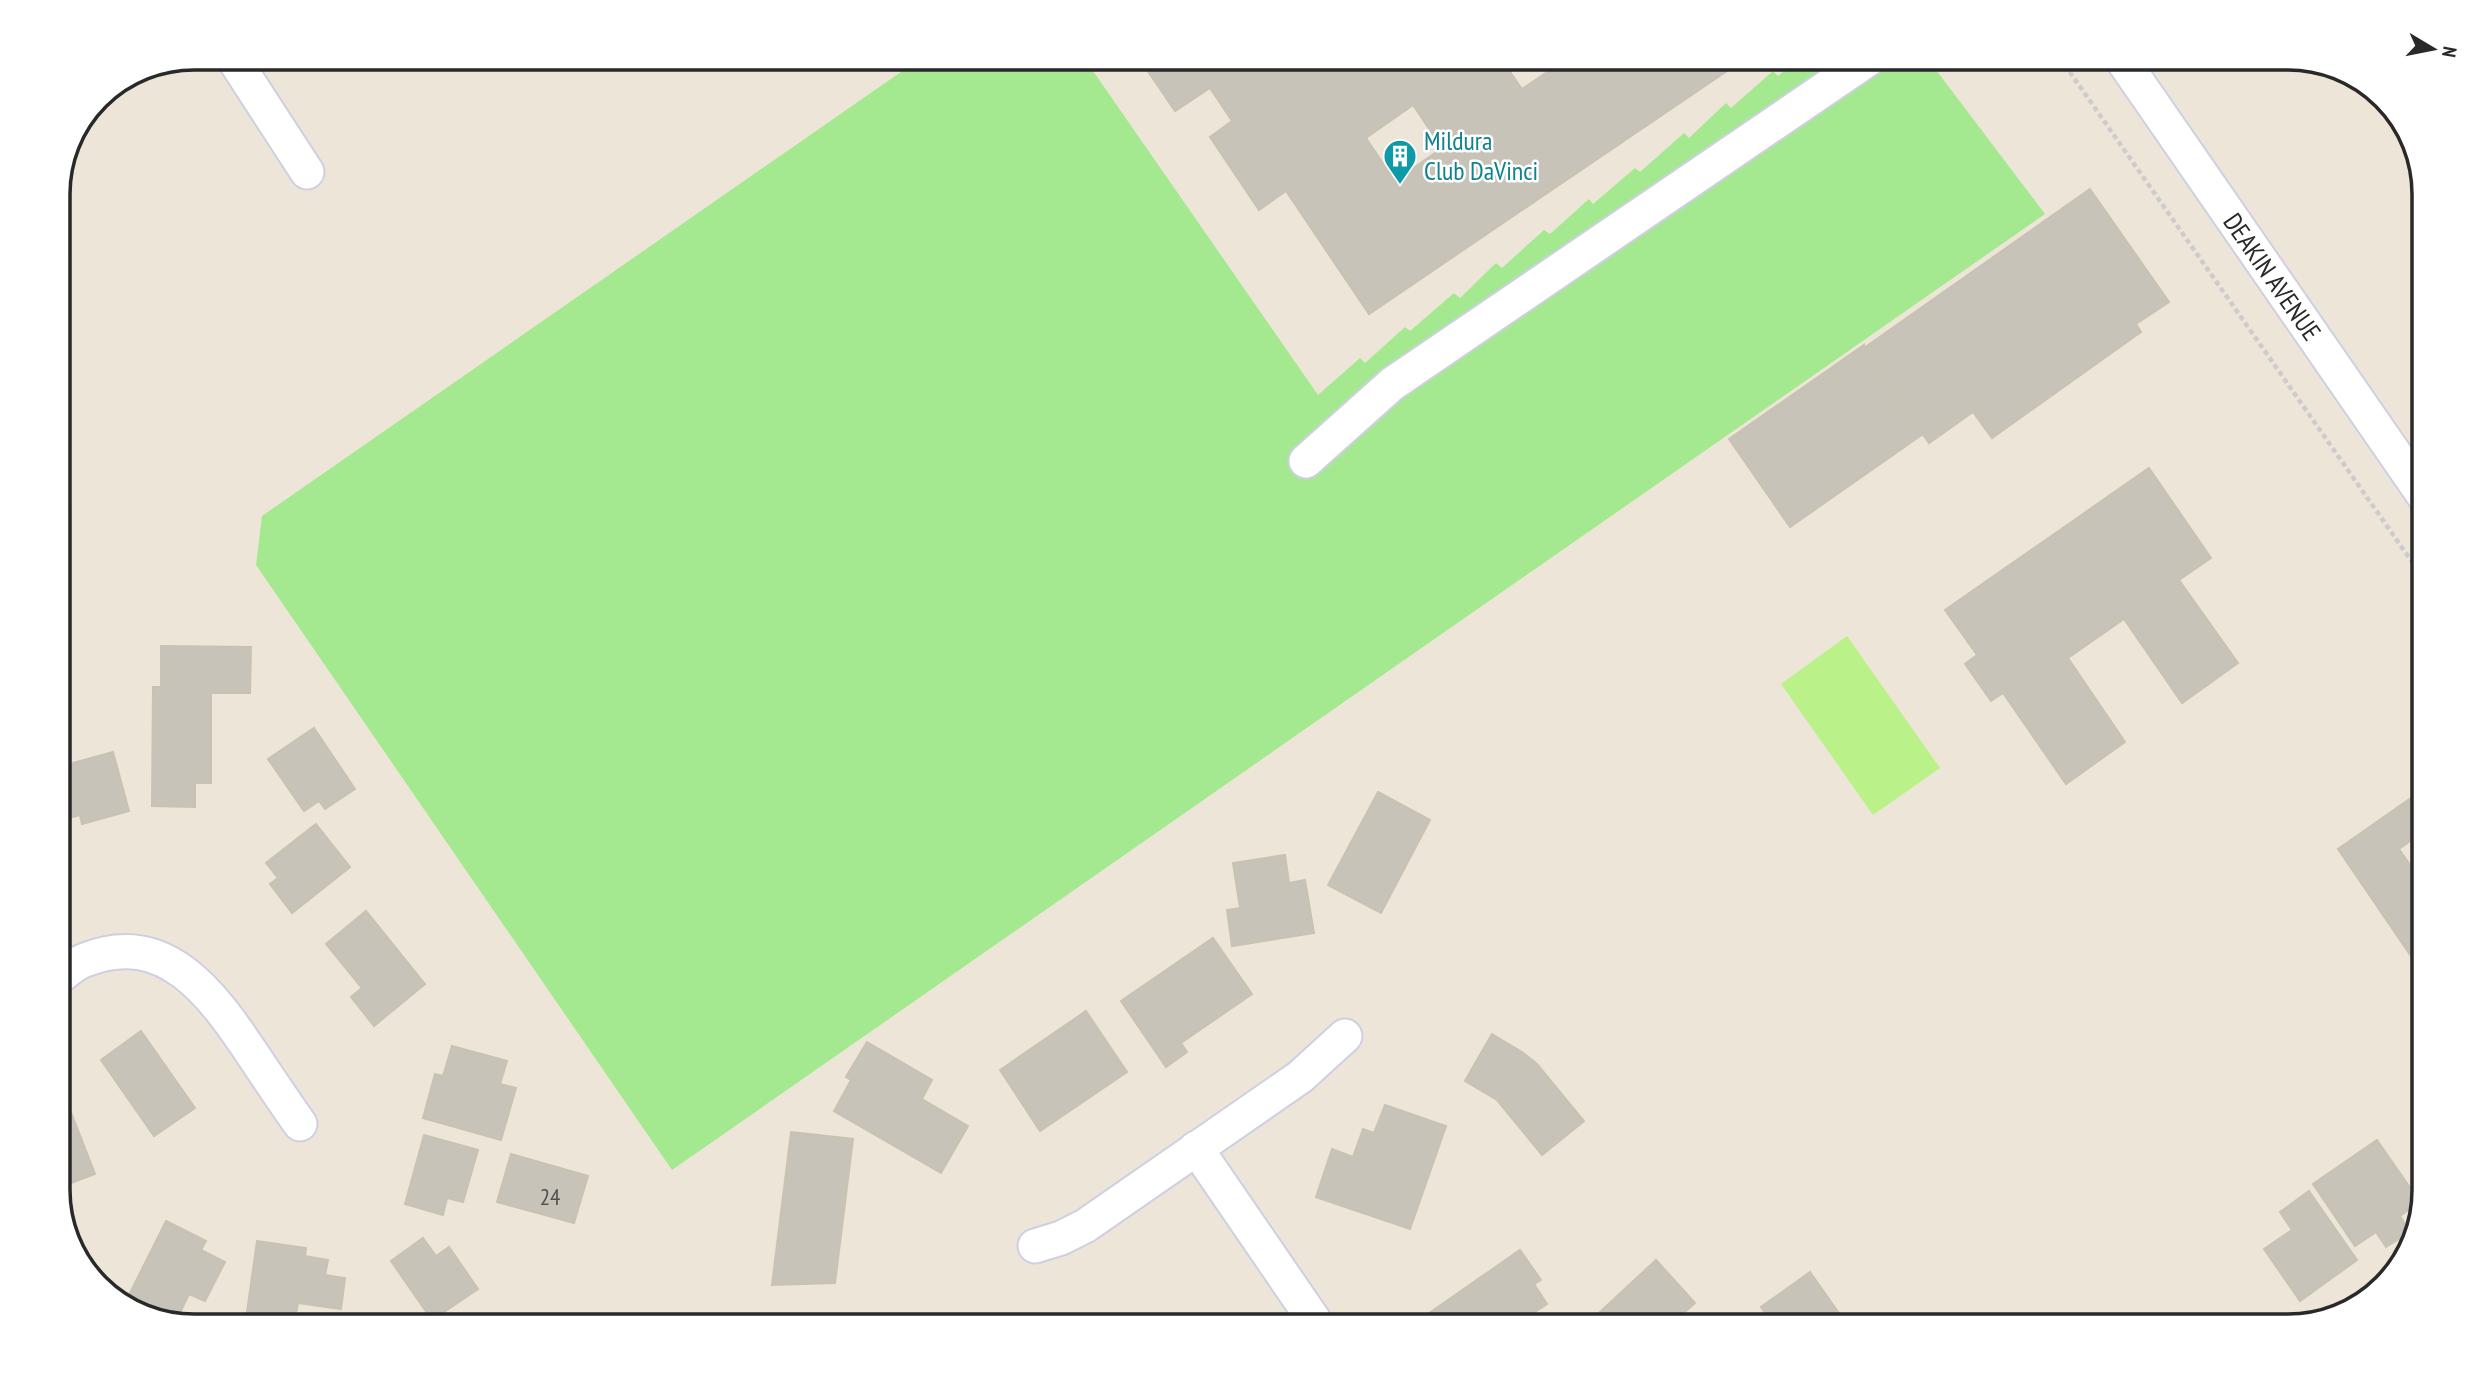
<svg xmlns="http://www.w3.org/2000/svg" width="2482" height="1384" viewBox="0 0 2482 1384" font-family="'PT Sans Narrow',sans-serif">
	<style>
		.green { fill: #a4e98f }
		.pitch { fill: #baf289 }
		.building { fill: #c8c3b8; stroke: #c8c2b2; stroke-width: 2; fill-rule: evenodd }
		.lines { fill: none; stroke-linecap: round; stroke-linejoin: round }
		.street-casing { stroke: #cecfe3; stroke-width: 37 }
		.path { stroke: #ccc; stroke-width: 4.5; stroke-dasharray: 5 3.5; stroke-linecap: butt }
		.street { stroke: #fff; stroke-width: 33 }
		.labels { text-anchor: middle; stroke-width: 5; stroke-linejoin: round; paint-order: stroke }
		.number-label { font-size: 23px; fill: #51504d }
		.culture-label { font-size: 26px; fill: #0d838f; stroke: #fff; text-anchor: start }
		.street-label { font-size: 26px; fill: #292929; stroke: #fff }
		.rim { fill: none; stroke: #292929; stroke-width: 3.5 }
	</style>
	<rect width="100%" height="100%" fill="#ede6d8"/>
	<path class="green" d="M921,58H1084L1318,395L1360,358L1365,363L1405,327L1410,331L1454,293L1460,298L1496,263L1502,268L1544,230L1550,234L1589,199L1593,204L1635,168L1640,172L1684,133L1689,138L1726,103L1731,108L1773,71L1778,76L1798,58H1927L2045,214L672,1170L256,565L262,516Z"/>
	<path class="pitch" d="M1847,636L1940,768L1873,815L1781,684Z"/>
	<g class="building">
		<path d="M1139,58H1509L1503,62L1522,89L1568,58H1746L1369,314L1286,191L1259,210L1210,137L1232,121L1210,88L1175,111ZM1413,105L1442,148L1395,181L1366,138Z"/>
		<path d="M2090,189L2169,302L2136,324L2141,332L1992,438L1973,412L1929,443L1864,348Z"/>
		<path d="M1864,345V348L1923,434L1790,527L1729,439Z"/>
		<path d="M2149,468L2211,558L2179,580L2238,663L2182,703L2124,619L2068,658L2125,742L2066,784L2003,693L1991,701L1965,664L1977,655L1945,610Z"/>
		<path d="M161,646L251,647L250,693H211V783H195V807L152,806L153,687H161Z"/>
		<path d="M314,728L355,789L325,809L319,801L304,811L268,759Z"/>
		<path d="M113,752L129,811L82,824L80,815L61,820L58,808V767Z"/>
		<path d="M2424,789V831L2399,849L2417,875L2424,870V947L2411,956L2338,849Z"/>
		<path d="M1378,792L1430,820L1381,913L1328,885Z"/>
		<path d="M316,824L350,867L292,913L270,884L278,878L266,863Z"/>
		<path d="M1285,855L1289,883L1305,880L1314,933L1232,946L1227,910L1240,908L1233,863Z"/>
		<path d="M366,911L425,984L374,1026L351,997L362,988L326,944Z"/>
		<path d="M1213,938L1252,994L1181,1043L1187,1052L1166,1067L1121,1001Z"/>
		<path d="M1086,1011L1127,1072L1040,1131L1000,1070Z"/>
		<path d="M141,1031L195,1108L154,1136L101,1060Z"/>
		<path d="M1492,1034L1522,1052L1537,1064L1584,1121L1542,1155L1497,1100L1465,1081Z"/>
		<path d="M867,1042L932,1080L922,1099L968,1126L941,1173L834,1111L851,1080L846,1077Z"/>
		<path d="M452,1046L507,1061L500,1084L516,1088L501,1140L423,1118L435,1074L443,1076Z"/>
		<path d="M65,1097L95,1174L58,1188V1100Z"/>
		<path d="M1385,1105L1446,1126L1410,1229L1316,1197L1332,1149L1353,1157L1363,1129L1374,1133Z"/>
		<path d="M791,1132L853,1139L835,1283L772,1285Z"/>
		<path d="M424,1135L478,1150L463,1202L447,1198L443,1215L405,1204Z"/>
		<path d="M2377,1140L2420,1202L2400,1216L2410,1232L2386,1247L2376,1232L2355,1246L2313,1184Z"/>
		<path d="M511,1154L588,1176L574,1223L497,1202Z"/>
		<path d="M2309,1191L2357,1260L2300,1301L2264,1249L2292,1230L2280,1212Z"/>
		<path d="M166,1221L206,1241L201,1250L225,1262L205,1301L189,1294L176,1321L126,1308L124,1305Z"/>
		<path d="M423,1238L436,1256L449,1247L478,1289L432,1320L391,1261Z"/>
		<path d="M257,1241L306,1248L305,1256L328,1260L325,1275L345,1278L341,1309L298,1303L294,1326H245Z"/>
		<path d="M1520,1250L1541,1280L1534,1284L1547,1304L1514,1326H1427L1422,1318Z"/>
		<path d="M1656,1260L1695,1303L1669,1326H1589L1587,1324Z"/>
		<path d="M1810,1272L1848,1326H1774L1761,1307Z"/>
		<path d="M937,1314L939,1326H870L869,1323Z"/>
	</g>
	<g class="lines">
		<defs>
			<g id="street">
				<path d="M233,58L307,172"/>
				<path d="M2121,58L2424,496"/>
				<path d="M1306,461L1392,384L1870,58"/>
				<path d="M58,978C66,972 75,963 85,960C165,928 212,994 251,1052C267,1076 283,1100 300,1124"/>
				<path d="M1196,1148L1318,1326"/>
				<path d="M1035,1246L1061,1238L1085,1226L1300,1077L1345,1036"/>
			</g>
		</defs>
		<use href="#street" class="street-casing"/>
		<path class="path" d="M2060,58L2424,579"/>
		<use href="#street" class="street"/>
	</g>
	<defs>
		<symbol id="building-pin" viewBox="-11 -11 22 30"><path d="M0 17L-7.5 6A9.5 9.5 0 1 1 7.5 6Z" fill="#0f9aa8" stroke="#fff"/><path d="M-4-6H4V6H1V3H-1V6H-4ZM-2.5-4.3h1.7v1.8h-1.7ZM.8-4.3h1.7v1.8H.8ZM-2.5-1h1.7V.8h-1.7ZM.8-1h1.7V.8H.8Z" fill="#fff"/></symbol>
	</defs>
	<g fill-rule="evenodd">
		<use href="#building-pin" x="1381" y="137" width="38" height="52"/>
	</g>
	<g class="labels">
		<g class="number-label">
			<text x="550" y="1205">24</text>
		</g>
		<g class="culture-label">
			<text x="1424" y="150">Mildura<tspan x="1424" dy="30">Club DaVinci</tspan></text>
		</g>
		<g class="street-label">
			<text transform="translate(2272 277) rotate(55)" y="9">DEAKIN AVENUE</text>
		</g>
	</g>
	<path d="M0 0H2482V1384H0ZM194 70H2288A124 124 0 0 1 2412 194V1190A124 124 0 0 1 2288 1314H194A124 124 0 0 1 70 1190V194A124 124 0 0 1 194 70Z" fill="#fff" fill-rule="evenodd"/>
	<path class="rim" d="M194 70H2288A124 124 0 0 1 2412 194V1190A124 124 0 0 1 2288 1314H194A124 124 0 0 1 70 1190V194A124 124 0 0 1 194 70Z"/>
	<g transform="translate(2433 49) rotate(100)" stroke="#ffffff" stroke-width="5" paint-order="stroke">
	<path d="M0-5L12 26L0 18L-12 26Z" fill="#292929"/>
	<text y="-10" font-size="19" font-weight="bold" text-anchor="middle" fill="#292929">N</text>
	</g>
</svg>
